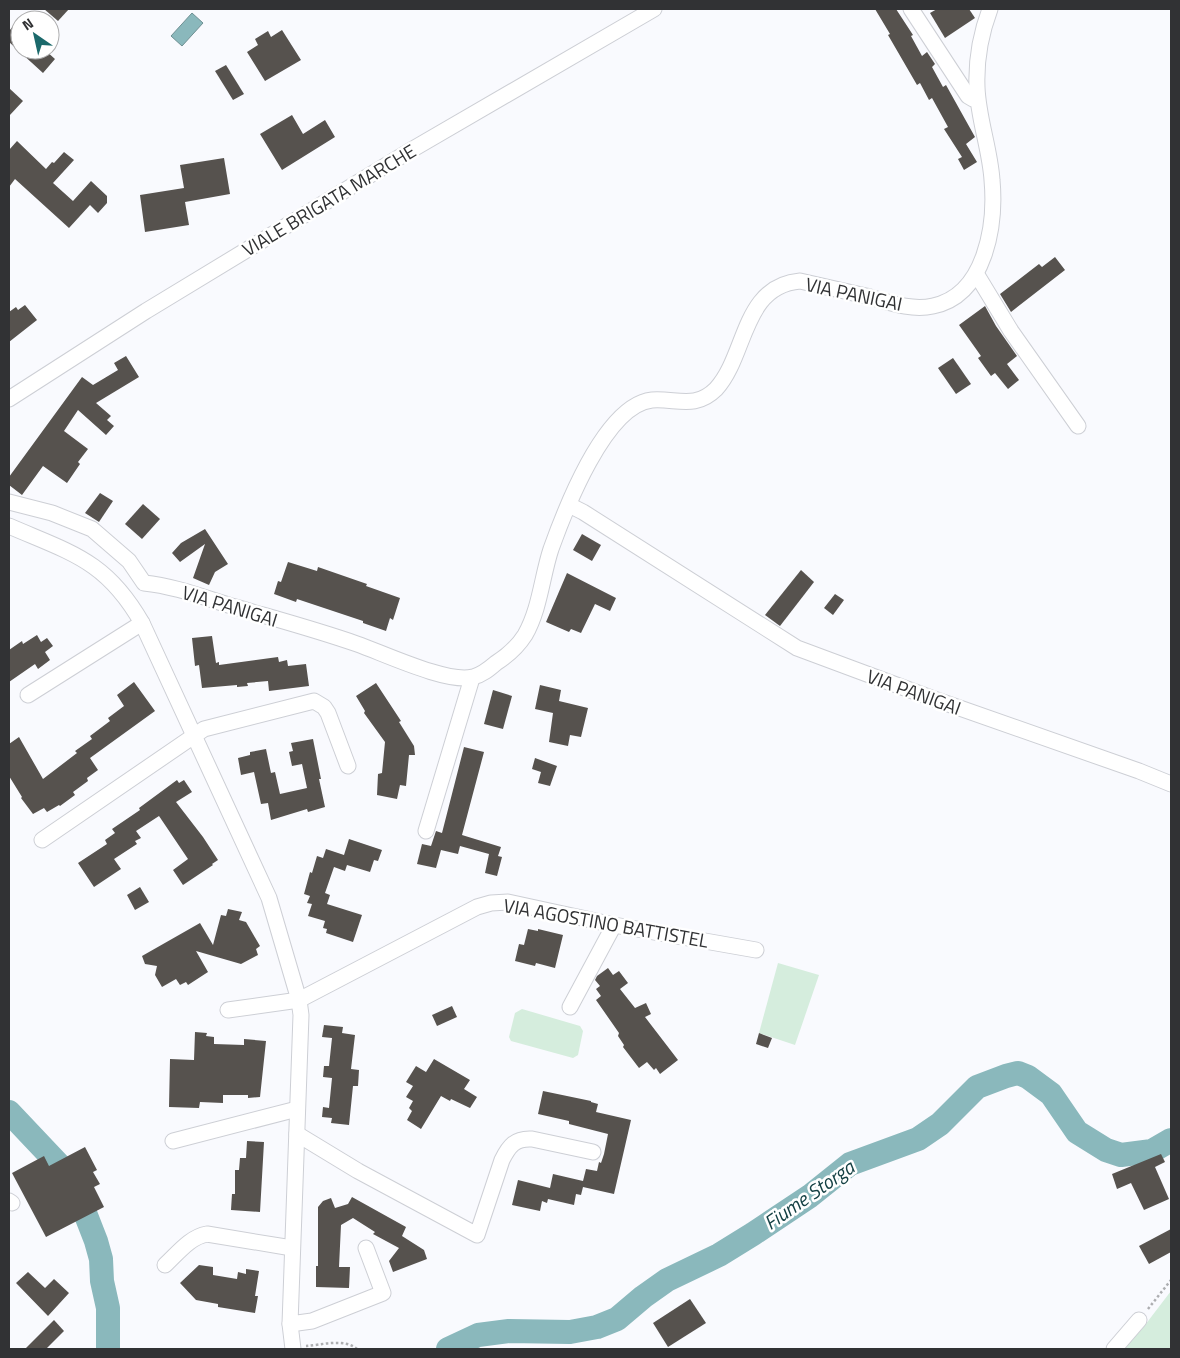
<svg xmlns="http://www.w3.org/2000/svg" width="1180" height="1358" viewBox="0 0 1180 1358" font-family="'Titillium Web',sans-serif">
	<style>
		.green { fill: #d5eddd }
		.water { fill: #8ab8bc; stroke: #6f9093 }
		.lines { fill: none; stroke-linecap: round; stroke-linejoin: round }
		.river { stroke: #8ab8bc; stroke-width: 24 }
		.building { fill: #56524e }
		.minor-casing { stroke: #cdcfd5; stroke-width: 17 }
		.path { stroke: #adaeb1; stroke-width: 2.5; stroke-dasharray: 2.5 2.5; stroke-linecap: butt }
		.minor { stroke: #fff; stroke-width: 15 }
		.labels { text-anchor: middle; stroke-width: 5; stroke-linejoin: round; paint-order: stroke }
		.street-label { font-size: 19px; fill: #313234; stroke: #fff }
		.water-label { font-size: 20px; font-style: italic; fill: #154144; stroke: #fff }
	</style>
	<rect width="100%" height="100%" fill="#f9fafe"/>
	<g class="green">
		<path d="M778,963L819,975L795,1045L759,1033Z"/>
		<path d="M522,1009L580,1026L583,1031L578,1055L573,1058L511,1041L509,1037L515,1013Z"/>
		<path d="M1171,1291V1349H1123L1142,1329Z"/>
	</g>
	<path class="water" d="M192,13L203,23L182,46L171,36Z"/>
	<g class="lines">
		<g class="river">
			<path d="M9,1112L61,1167L73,1185L80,1200L96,1241L101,1259L102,1281L108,1308V1349"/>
			<path d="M448,1349L478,1335L509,1331L570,1332L597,1327L617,1319L643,1297L667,1280L719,1255L753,1234L810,1196L850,1164L918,1139L940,1124L977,1087L1006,1076L1018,1073L1028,1077L1051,1094L1077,1132L1106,1150L1121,1155L1152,1151L1171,1140"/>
		</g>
	</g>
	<g class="building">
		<path d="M44,9H69L58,21Z"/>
		<path d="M875,9H896L913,35L911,36L922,56L927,52L935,64L932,67L943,87L946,85L975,137L966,144L977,162L964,170L958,159L962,157L944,129L948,127L932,98L929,100L920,83L917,85L888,35L890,34Z"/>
		<path d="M937,9H969L975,18L945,38L930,13Z"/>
		<path d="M20,18V50H45L55,59L43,73L9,42V31Z"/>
		<path d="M282,30L301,60L265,81L247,52L258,45L255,39L268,31L271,37Z"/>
		<path d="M226,65L244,94L233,100L215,71Z"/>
		<path d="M9,88L23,101L9,116Z"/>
		<path d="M292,115L303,134L325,120L335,137L282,170L260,134Z"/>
		<path d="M17,141L46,169L52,162L54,163L64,152L74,160L53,183L73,201L91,181L107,196V203L98,213L90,205L69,228L15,179L9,187V150Z"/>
		<path d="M224,158L230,194L185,202L189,225L145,232L140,195L184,188L180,165Z"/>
		<path d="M1055,257L1065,270L1011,312L1000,294L1039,264L1042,267Z"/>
		<path d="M25,305L37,320L9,342V312L16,307L18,310Z"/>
		<path d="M985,306L996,326L1017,356L1007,364L1019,380L1008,389L995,373L991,376L978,358L981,356L959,325Z"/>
		<path d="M126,356L139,377L96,403L111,416L107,420L114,426L106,435L78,410L64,431L88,449L78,462L80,464L67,483L43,466L22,495L9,485V477L82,377L93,385L118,370L114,363Z"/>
		<path d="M953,358L971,384L956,394L938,368Z"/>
		<path d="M100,493L113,501L99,522L85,513Z"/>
		<path d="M143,504L160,519L142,539L125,524Z"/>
		<path d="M205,529L228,564L215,572L209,585L193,578L205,544L180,562L172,553L181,543Z"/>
		<path d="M582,534L601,545L592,561L573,550Z"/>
		<path d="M288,562L317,571L318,567L367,584L366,586L400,598L393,620L390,618L386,631L363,623V621L297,599L296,602L274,594L278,581L281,582Z"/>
		<path d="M801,570L814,582L780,626L765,615Z"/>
		<path d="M567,573L616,598L610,611L595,604L581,633L571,629L569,632L546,622Z"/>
		<path d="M835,594L844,600L833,615L824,608Z"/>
		<path d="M37,635L41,642L47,638L53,646L45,652L50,660L38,669L35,664L9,682V650L22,641L23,644Z"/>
		<path d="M212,636L216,663L219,662V665L278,657L279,662L287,660L288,666L306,664L309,686L269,691L268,681L247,683L248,686L237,687V685L202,688L199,665L195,666L192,638Z"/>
		<path d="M134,682L155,711L90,758L98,770L87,778L88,781L73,792L75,795L60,806L59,805L47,812L44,808L33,814L21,798L22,797L9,776V744L19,737L43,779L77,753L75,751L92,739L90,736L110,721L108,718L124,706L117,695Z"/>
		<path d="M376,683L401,721L399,722L414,746L415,755H409L406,786L400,785L397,799L377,795L378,774L382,773L385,742L364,713L365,711L356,696Z"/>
		<path d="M540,685L561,690L559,701L588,708L581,737L570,735L568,746L549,742L553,713L535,709Z"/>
		<path d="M493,690L512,696L503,729L484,724Z"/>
		<path d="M313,739L321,779H319L325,807L308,812L307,809L271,820L268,803L261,804L254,772L241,775L238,758L250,755V752L266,749L271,773L275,772L280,794L307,788L302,764L292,766L289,752L293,751L291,743Z"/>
		<path d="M464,747L484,752L462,835L501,847L498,856L502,857L497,876L485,873L489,854L460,846L458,854L441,850L436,868L417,864L422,844L431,846L436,831L442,833Z"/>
		<path d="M535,758L557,766L550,786L538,783L541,772L532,769Z"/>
		<path d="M177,780L179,783L184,780L192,792L176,802L203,837L218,860L212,864L213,865L183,885L173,870L188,859L159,816L136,831L141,838L135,841L137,844L114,859L121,869L94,887L78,863L107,844L105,840L115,833L112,829L140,810L139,808Z"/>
		<path d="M349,839L382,850L378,861L374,860L370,872L347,865L345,871L334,867L325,893L330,895L327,904L362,915L353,942L326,933L327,929L323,928L325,921L308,916L312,904L307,903L310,896L304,894L310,872L312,873L317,856L323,858L326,849L344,855Z"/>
		<path d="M140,887L149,902L135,910L127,895Z"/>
		<path d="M228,909L242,912L239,920L246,922L260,946L256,949L258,955L241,964L196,951L208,972L188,985L186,982L180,985L176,979L162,987L155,975L157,966L145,964L142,956L200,923L213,945L221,915L226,916Z"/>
		<path d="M528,929L538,931V929L563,935L555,968L536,963L535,966L515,961L519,944L524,945Z"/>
		<path d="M608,968L613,975L619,971L628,983L620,989L635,1008L646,1003L651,1014L645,1017L678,1060L660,1074L656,1068L654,1070L647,1062L639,1068L623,1047L624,1045L618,1036L619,1033L596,1000L601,996L596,989L600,986L595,980L597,976Z"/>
		<path d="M452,1006L457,1017L437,1026L432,1015Z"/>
		<path d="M324,1025L343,1027L342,1033L355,1035L351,1069L359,1070L358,1086H353L349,1125L331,1123L332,1118L322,1117L323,1107L329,1108L332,1078L323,1077L324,1066H329L332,1038L322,1037Z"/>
		<path d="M195,1032L207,1033L206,1036L214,1037V1044L244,1045V1039L266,1041L260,1097L248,1098V1095H223V1103L200,1102L199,1108L169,1107L170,1059L194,1060Z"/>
		<path d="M759,1033L772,1038L768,1048L756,1044Z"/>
		<path d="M434,1059L470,1080L464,1089L477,1097L470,1108L451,1099L450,1101L441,1096L421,1129L407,1120L412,1111L409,1108L413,1101L406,1097L413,1086L406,1082L416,1066L426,1072Z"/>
		<path d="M543,1091L591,1101V1102L598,1104L596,1112L631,1120L614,1194L583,1187L581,1195L576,1194L574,1205L548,1199L547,1203L542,1201L540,1211L512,1205L518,1180L550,1188L553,1174L583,1181L586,1169L597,1171L599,1162L601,1163L604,1154L608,1134L569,1124V1121L538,1114Z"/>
		<path d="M247,1141L264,1142L260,1212L231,1210L232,1194H235V1170H239L240,1158H246Z"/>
		<path d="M85,1147L97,1170L93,1172L100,1184L94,1187L104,1207L46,1237L12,1173L44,1156L49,1166Z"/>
		<path d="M1161,1154L1165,1162L1155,1167L1169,1199L1144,1210L1131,1183L1117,1189L1112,1174Z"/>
		<path d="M352,1197L406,1227L402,1236L424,1250L427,1259L393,1272L389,1261L399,1248L373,1234L375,1232L353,1218L341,1225L339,1267H350L349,1288L316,1287V1266H318V1207L323,1201L331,1198L335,1208L348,1204Z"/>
		<path d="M1171,1229V1252L1149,1264L1139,1246Z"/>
		<path d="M199,1265L213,1267V1275L237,1279L238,1272L246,1274V1269L259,1271L255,1296H258L255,1313L218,1307V1304L196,1300L180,1283Z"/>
		<path d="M28,1272L45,1288L54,1279L69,1293L48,1316L16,1283Z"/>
		<path d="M690,1299L706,1323L668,1347L653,1323Z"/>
		<path d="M54,1320L64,1331L46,1349H25Z"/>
	</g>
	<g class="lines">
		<defs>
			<g id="minor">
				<path d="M911,9L968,96L973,99"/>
				<path d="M977,275L1011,331L1078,426"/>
				<path d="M9,399L146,311L413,149L654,9"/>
				<path d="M9,502L52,513L92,529L129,561L144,583C175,586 205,598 235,607C276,619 317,630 357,644C383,653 448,684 473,677C482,675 489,669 496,663C507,656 518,646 525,635C540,609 542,576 551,549C565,510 605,405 652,400C676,398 695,410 716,389C747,355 742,286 800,281C822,286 844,291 866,296C888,302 911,311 933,306C986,295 996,224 992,180C990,149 978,118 977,87C976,61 981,33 990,9"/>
				<path d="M569,505L583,512L797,648L934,699L1139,771L1171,784"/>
				<path d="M9,526C71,553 106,560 142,623L269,898L299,1000L301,1015L290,1324L312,1321L383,1293L366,1248"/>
				<path d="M28,695L142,623"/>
				<path d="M426,831L472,678"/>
				<path d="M42,840L204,729L314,701L324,707L328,713L348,766"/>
				<path d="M570,1007L614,925"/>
				<path d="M228,1010L299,1000L477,907L491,903L508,902L614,925L756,950"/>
				<path d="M297,1134L358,1171L477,1235L502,1160C509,1146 515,1138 532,1139L593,1152"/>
				<path d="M173,1141L297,1109"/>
				<path d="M9,1201L12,1203"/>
				<path d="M165,1265C178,1253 190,1237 207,1234L292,1248"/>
				<path d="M290,1324L293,1349"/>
				<path d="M1114,1349L1139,1320"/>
			</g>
		</defs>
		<use href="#minor" class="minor-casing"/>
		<g class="path">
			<path d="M1148,1309L1171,1280"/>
			<path d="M306,1346C321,1345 345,1338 357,1349"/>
		</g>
		<use href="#minor" class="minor"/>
	</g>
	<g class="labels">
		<g class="street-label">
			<text transform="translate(329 200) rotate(-31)" y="7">VIALE BRIGATA MARCHE</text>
			<text transform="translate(854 294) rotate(12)" y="7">VIA PANIGAI</text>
			<text transform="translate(230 606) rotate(17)" y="7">VIA PANIGAI</text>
			<text transform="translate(914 692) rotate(20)" y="7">VIA PANIGAI</text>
			<text transform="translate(606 923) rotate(10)" y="7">VIA AGOSTINO BATTISTEL</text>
		</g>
		<g class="water-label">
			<text transform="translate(809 1195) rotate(-35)" y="7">Fiume Storga</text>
		</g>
	</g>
	<rect width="1180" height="1358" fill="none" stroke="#313234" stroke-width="20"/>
	<g transform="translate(35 35) rotate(326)"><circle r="24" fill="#ffffff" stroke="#adadae"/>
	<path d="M0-4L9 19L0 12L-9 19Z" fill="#1b696b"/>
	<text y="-8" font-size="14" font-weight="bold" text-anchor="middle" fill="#313234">N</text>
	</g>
</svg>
